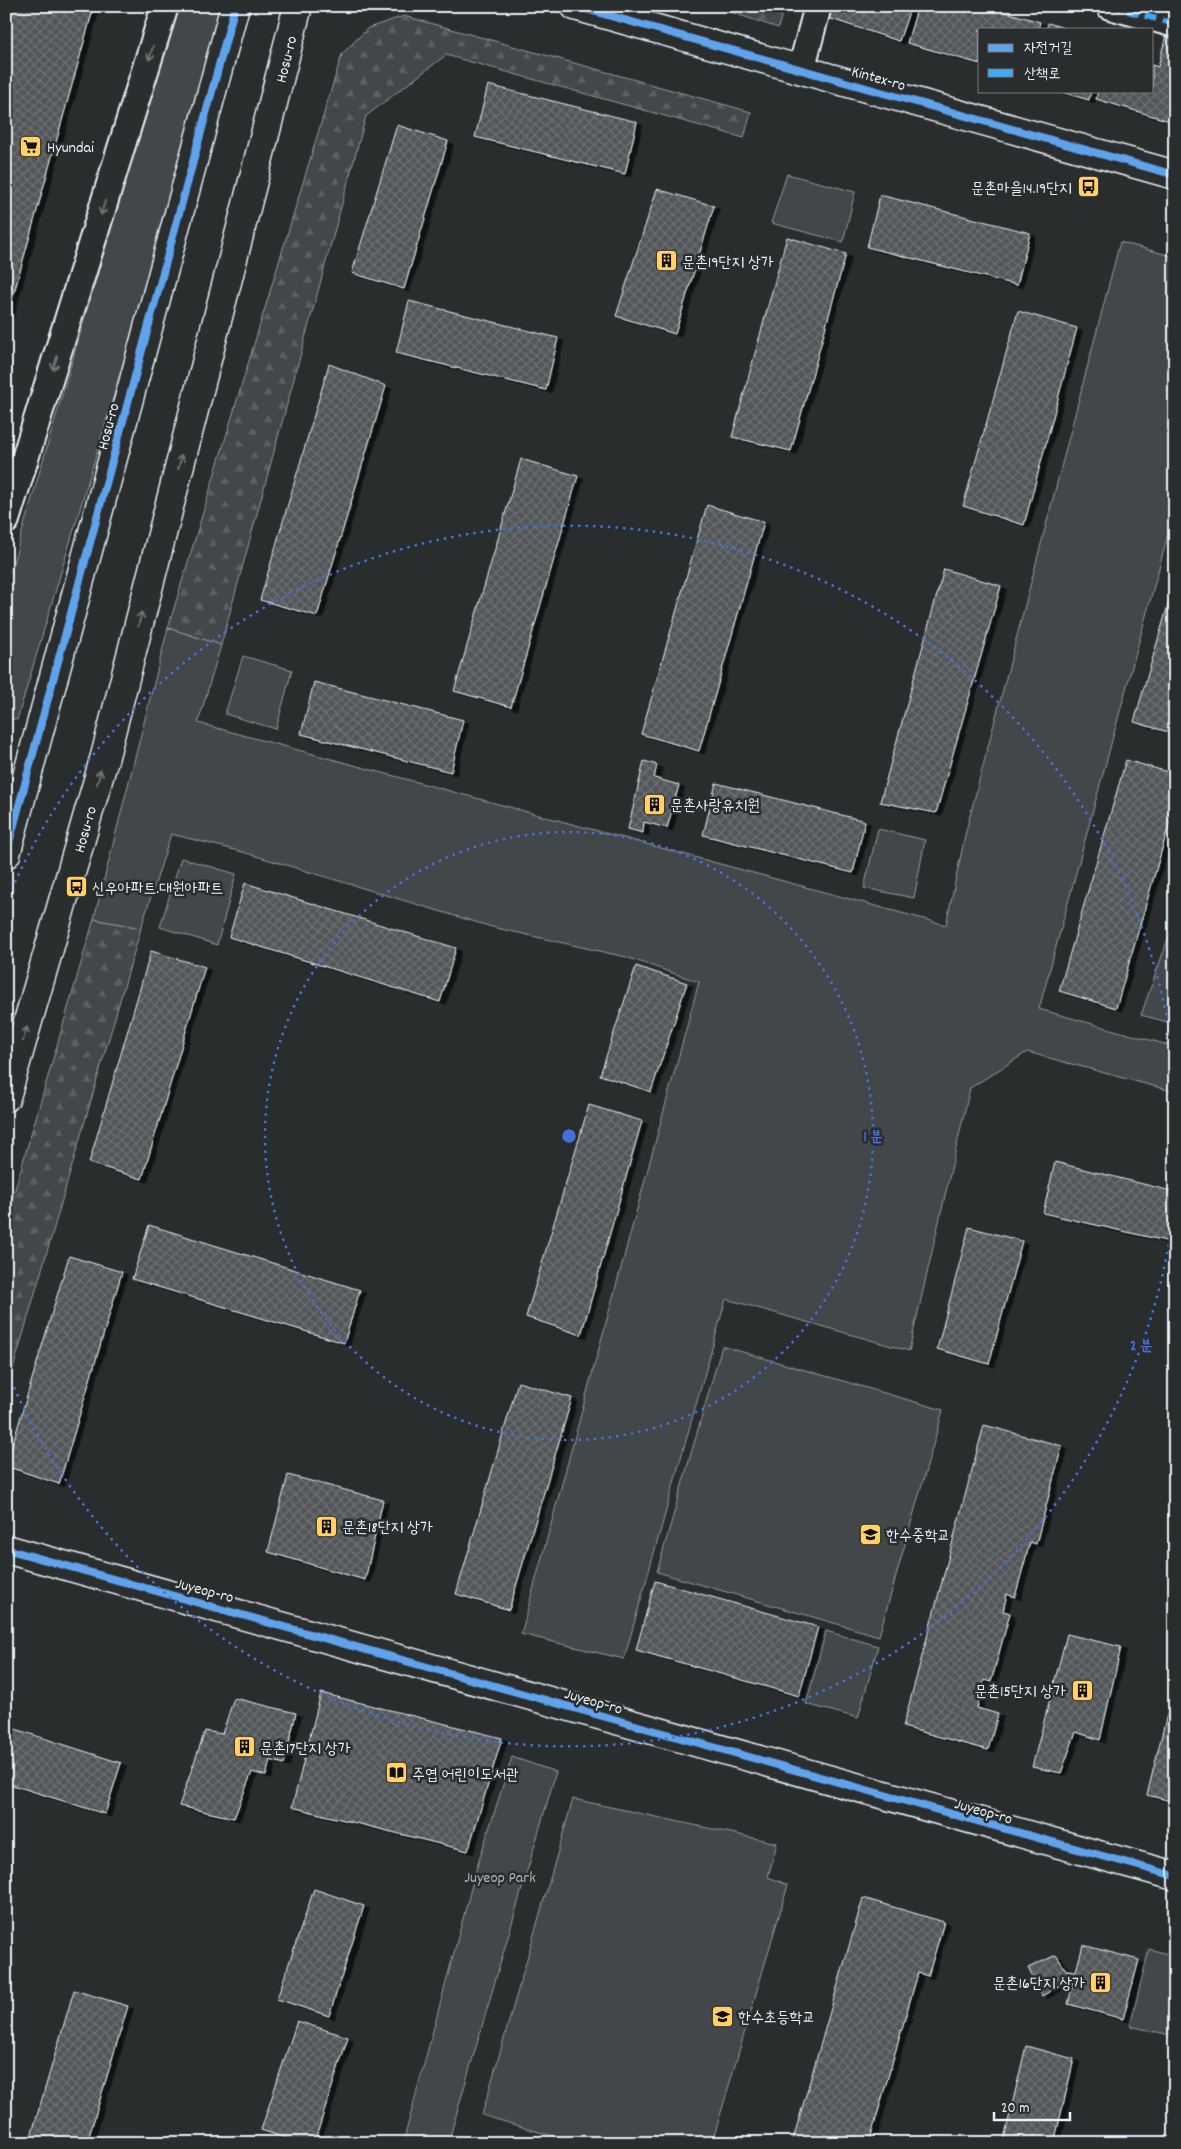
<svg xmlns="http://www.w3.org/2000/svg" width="1181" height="2149" viewBox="0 0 1181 2149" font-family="Dekko,'Poor Story',sans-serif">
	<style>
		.forest { fill: url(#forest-firs); stroke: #959ca0 }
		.green { fill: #424648; stroke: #959ca0 }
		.building { fill: url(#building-cross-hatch); stroke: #e8f1f8; filter: url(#shadow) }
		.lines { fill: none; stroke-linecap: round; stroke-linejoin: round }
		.street-casing { stroke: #e8f1f8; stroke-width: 30 }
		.secondary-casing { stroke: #e8f1f8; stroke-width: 31 }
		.primary-casing { stroke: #e8f1f8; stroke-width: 31 }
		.street { stroke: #2a2d2e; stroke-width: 26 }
		.secondary { stroke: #2a2d2e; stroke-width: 28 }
		.primary { stroke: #2a2d2e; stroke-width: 28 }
		.quiet { stroke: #3fa9f5; stroke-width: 6; stroke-dasharray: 12 6; stroke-linecap: butt }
		.cycleway-casing { stroke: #2a2d2e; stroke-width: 11 }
		.cycleway { stroke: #60a3ed; stroke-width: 8 }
		.oneway { stroke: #6c7275 }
		.ring { fill: none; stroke: #466fde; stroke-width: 2.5; stroke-dasharray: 2.5 5 }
		.labels { text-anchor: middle; stroke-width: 5; stroke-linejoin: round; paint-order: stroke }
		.street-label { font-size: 16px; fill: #e8f1f8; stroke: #2a2d2e }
		.poi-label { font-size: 16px; fill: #e8f1f8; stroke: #2a2d2e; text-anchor: start }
		.park-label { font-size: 16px; fill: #aeb5ba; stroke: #2a2d2e }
		.centre { fill: #466fde; stroke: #2a2d2e; stroke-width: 2.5 }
		.ring-label { font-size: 15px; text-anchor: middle; font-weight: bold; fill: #466fde; stroke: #2a2d2e; stroke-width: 5; stroke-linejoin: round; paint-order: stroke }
	</style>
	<defs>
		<pattern id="forest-firs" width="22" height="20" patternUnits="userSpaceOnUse" patternTransform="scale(1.25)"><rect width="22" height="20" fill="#424648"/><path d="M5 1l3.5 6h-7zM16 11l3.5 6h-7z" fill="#5d6163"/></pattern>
		<pattern id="building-cross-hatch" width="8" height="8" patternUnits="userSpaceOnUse" patternTransform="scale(1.25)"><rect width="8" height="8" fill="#535759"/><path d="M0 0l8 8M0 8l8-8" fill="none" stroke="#6c7072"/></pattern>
		<filter id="shadow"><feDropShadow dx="5.5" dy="3" stdDeviation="0" flood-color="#0009"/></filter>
	</defs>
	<rect width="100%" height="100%" fill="#2a2d2e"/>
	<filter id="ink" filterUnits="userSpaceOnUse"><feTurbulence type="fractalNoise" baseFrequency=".02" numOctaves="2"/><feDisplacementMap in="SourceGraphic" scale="10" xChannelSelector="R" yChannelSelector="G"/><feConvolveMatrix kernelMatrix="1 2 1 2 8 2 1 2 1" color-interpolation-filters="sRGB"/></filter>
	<g filter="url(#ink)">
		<g class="forest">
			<path d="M713,6H784L778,28Z"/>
			<path d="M404,16L751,112L744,138L446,55L366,116L221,645L168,628L342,54L368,28Z"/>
			<path d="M94,919L141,928L6,1393V1220Z"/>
		</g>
		<g class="green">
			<path d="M176,6H230L17,720L6,717V587Z"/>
			<path d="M787,174L855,192L843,242L771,223Z"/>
			<path d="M1120,242L1175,257V509L1039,1009L1175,1047V1092L1027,1052L970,1088L909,1351L726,1299L624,1659L521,1634L699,982L626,957L492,927L243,852L171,834L141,928L94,919L168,628L221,645L198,723L946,925L966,831Z"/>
			<path d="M243,656L292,670L276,729L225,714Z"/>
			<path d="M878,829L925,840L914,898L864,888Z"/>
			<path d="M181,858L236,874L217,945L160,927Z"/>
			<path d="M1173,925L1175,926V1024L1141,1015Z"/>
			<path d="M722,1346L943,1410L879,1636L657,1572Z"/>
			<path d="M826,1631L878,1646L858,1718L806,1704Z"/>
			<path d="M512,1757L556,1772L448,2143H403L476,1870Z"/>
			<path d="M573,1799L777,1843L768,1877L788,1885L712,2143H576L482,2115Z"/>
			<path d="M1149,1949L1175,1956V2036L1130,2026Z"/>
		</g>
		<g class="building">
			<path d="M6,6H94L15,289L6,287Z"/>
			<path d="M831,6H911L899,41L828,18Z"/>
			<path d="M918,6H985L1040,22L1038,29H980V64L907,43Z"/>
			<path d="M1048,23L1067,29H1047Z"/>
			<path d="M1166,35L1175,37L1173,122L1096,99L1098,91H1152V65L1158,67Z"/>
			<path d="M488,85L637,122L625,174L475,137Z"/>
			<path d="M1058,91H1091L1089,100Z"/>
			<path d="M397,125L448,141L404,289L352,273Z"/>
			<path d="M657,189L714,206L675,334L616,316Z"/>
			<path d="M880,195L1030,233L1017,285L867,247Z"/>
			<path d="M787,237L846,254L791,451L732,437Z"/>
			<path d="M6,287L15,289L6,321Z"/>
			<path d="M409,301L558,338L546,390L396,353Z"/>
			<path d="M1018,311L1077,328L1024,525L963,506Z"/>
			<path d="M329,364L386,386L317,616L260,600Z"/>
			<path d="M521,459L578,476L511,707L454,691Z"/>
			<path d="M707,505L764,522L699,751L641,734Z"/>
			<path d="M944,569L1001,586L936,813L880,802Z"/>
			<path d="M1175,581V734L1134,722Z"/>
			<path d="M314,682L463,720L451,772L301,734Z"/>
			<path d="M1126,760L1175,774V804L1116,1008L1059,991Z"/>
			<path d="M644,761L657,765L654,778L679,785L667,828L644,822L643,833L628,829Z"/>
			<path d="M716,783L865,821L853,873L703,835Z"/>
			<path d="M245,883L456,948L440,1002L229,937Z"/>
			<path d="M151,951L205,967L142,1179L89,1163Z"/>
			<path d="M636,966L687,983L651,1092L600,1075Z"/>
			<path d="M589,1105L642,1121L581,1335L526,1317Z"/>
			<path d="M1055,1162L1175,1192V1243L1043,1213Z"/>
			<path d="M149,1225L360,1290L344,1343L132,1279Z"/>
			<path d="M969,1227L1022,1241L989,1364L937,1349Z"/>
			<path d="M69,1256L122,1272L59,1484L6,1466Z"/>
			<path d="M518,1382L572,1398L509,1610L456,1594Z"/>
			<path d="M984,1425L1062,1446L1036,1544L1030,1542L1015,1597L1007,1594L1003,1611L1010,1613L991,1682L984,1680L977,1708L998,1714L988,1750L903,1727Z"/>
			<path d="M288,1475L383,1500L365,1580L268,1552Z"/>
			<path d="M655,1581L818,1627L799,1696L636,1650Z"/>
			<path d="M1067,1634L1121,1647L1100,1740L1076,1732L1061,1773L1032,1767Z"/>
			<path d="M1175,1682V1802L1147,1795Z"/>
			<path d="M321,1693L502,1738L468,1851L292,1807Z"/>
			<path d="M234,1698L296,1713L284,1764L270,1760L266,1776L252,1772L234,1818L179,1806L205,1731L222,1734Z"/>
			<path d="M12,1728L121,1763L105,1814L6,1783V1746Z"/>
			<path d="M314,1889L364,1906L329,2016L277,1999Z"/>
			<path d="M863,1898L944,1922L928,1976L918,1973L869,2143H792Z"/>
			<path d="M1083,1945L1139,1960L1123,2019L1068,2004L1073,1983L1065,1982L1042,1996L1028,1968L1056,1955L1066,1970L1076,1971Z"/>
			<path d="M74,1990L128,2006L87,2143H29Z"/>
			<path d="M297,2021L348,2037L314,2143H300L261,2130Z"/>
			<path d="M1026,2046L1074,2059L1054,2143H1003Z"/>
		</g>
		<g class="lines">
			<defs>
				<g id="street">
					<path d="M1110,6L1175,24"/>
					<path d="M801,70L818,6"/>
					<path d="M6,520L165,6"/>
				</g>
				<g id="secondary">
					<path d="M575,6L1175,175"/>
					<path d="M6,1549C397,1655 785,1769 1175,1876"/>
				</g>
				<g id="primary">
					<path d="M6,854L235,6"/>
					<path d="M6,1097L105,756L298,6"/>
				</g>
			</defs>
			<use href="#street" class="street-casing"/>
			<use href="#secondary" class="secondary-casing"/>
			<use href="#primary" class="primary-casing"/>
			<use href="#street" class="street"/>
			<use href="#secondary" class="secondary"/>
			<use href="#primary" class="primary"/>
			<path class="quiet" d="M1110,6L1175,24"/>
			<defs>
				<g id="cycleway">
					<path d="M575,6L1175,175"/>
					<path d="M6,854L235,6"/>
					<path d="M6,1549C397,1655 785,1769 1175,1876"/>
				</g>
			</defs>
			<use href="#cycleway" class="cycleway-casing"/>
			<use href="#cycleway" class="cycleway"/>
		</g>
		<defs><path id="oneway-shaft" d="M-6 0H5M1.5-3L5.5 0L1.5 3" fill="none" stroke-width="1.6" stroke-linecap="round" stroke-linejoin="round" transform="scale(1.25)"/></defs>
		<g class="oneway">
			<use href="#oneway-shaft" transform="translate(151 53) rotate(107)"/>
			<use href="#oneway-shaft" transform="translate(103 208) rotate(107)"/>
			<use href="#oneway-shaft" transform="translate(55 363) rotate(107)"/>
			<use href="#oneway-shaft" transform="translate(180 462) rotate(-76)"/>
			<use href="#oneway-shaft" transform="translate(140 619) rotate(-76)"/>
			<use href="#oneway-shaft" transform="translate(99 777) rotate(-74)"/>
			<use href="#oneway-shaft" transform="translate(25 1034) rotate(-74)"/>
		</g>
	</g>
	<g class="ring">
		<circle cx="569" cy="1136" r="304"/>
		<path d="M1175 1200A609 609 0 0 1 6 1369M6 903A609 609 0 0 1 1175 1072"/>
	</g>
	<defs>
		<symbol id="supermarket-square" viewBox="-11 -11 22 22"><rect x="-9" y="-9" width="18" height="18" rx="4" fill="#ffd166" stroke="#2a2d2e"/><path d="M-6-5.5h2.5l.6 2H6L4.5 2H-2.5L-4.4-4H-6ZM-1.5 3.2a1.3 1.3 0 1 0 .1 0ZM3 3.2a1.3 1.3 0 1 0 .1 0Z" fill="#111"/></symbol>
		<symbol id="bus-square" viewBox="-11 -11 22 22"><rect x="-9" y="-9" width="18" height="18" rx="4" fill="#ffd166" stroke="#2a2d2e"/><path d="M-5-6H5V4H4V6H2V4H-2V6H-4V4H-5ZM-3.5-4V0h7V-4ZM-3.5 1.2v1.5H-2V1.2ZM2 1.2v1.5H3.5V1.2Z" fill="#111"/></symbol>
		<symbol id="building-square" viewBox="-11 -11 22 22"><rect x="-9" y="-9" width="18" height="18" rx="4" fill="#ffd166" stroke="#2a2d2e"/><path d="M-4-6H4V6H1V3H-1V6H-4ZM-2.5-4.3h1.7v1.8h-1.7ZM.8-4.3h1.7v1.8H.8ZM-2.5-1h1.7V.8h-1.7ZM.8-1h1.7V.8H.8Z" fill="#111"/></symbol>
		<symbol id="school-square" viewBox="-11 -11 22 22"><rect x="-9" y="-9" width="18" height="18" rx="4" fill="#ffd166" stroke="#2a2d2e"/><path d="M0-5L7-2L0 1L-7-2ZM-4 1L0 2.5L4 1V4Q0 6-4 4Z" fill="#111"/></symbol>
		<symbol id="library-square" viewBox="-11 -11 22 22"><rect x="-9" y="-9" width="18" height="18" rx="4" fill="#ffd166" stroke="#2a2d2e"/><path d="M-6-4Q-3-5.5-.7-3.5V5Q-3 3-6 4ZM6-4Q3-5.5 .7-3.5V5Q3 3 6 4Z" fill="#111"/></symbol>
	</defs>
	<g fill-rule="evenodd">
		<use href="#supermarket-square" x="18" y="134" width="25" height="25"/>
		<use href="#bus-square" x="1076" y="174" width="25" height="25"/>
		<use href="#building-square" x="654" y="248" width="25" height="25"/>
		<use href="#building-square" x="642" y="792" width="25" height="25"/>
		<use href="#bus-square" x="64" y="874" width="25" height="25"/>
		<use href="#building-square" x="314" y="1514" width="25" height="25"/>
		<use href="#school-square" x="858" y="1522" width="25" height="25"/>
		<use href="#building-square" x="1070" y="1678" width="25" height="25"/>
		<use href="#building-square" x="232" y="1734" width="25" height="25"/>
		<use href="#library-square" x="384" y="1760" width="25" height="25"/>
		<use href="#building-square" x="1088" y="1970" width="25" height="25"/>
		<use href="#school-square" x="710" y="2004" width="25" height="25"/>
	</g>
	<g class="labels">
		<g class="street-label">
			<text transform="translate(285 59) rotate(-76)" y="6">Hosu-ro</text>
			<text transform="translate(879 77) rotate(16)" y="6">Kintex-ro</text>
			<text transform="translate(107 426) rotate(-75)" y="6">Hosu-ro</text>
			<text transform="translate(84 829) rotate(-74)" y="6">Hosu-ro</text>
			<text transform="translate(205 1589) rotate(15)" y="6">Juyeop-ro</text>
			<text transform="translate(594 1700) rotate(16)" y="6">Juyeop-ro</text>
			<text transform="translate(984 1810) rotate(16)" y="6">Juyeop-ro</text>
		</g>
		<g class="poi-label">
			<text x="47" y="152">Hyundai</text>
			<text x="1072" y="193" text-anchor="end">문촌마을14.19단지</text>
			<text x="682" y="267">문촌19단지 상가</text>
			<text x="670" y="810">문촌사랑유치원</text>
			<text x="92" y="893">신우아파트.대원아파트</text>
			<text x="342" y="1532">문촌18단지 상가</text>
			<text x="886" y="1540">한수중학교</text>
			<text x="1066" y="1696" text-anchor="end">문촌15단지 상가</text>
			<text x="260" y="1753">문촌17단지 상가</text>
			<text x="412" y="1779">주엽 어린이도서관</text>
			<text x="1085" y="1988" text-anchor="end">문촌16단지 상가</text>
			<text x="738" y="2022">한수초등학교</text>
		</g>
		<g class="park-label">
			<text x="500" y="1882">Juyeop Park</text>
		</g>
	</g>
	<circle cx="569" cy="1136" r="8" class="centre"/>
	<g class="ring-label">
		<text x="873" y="1141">1 분</text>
		<text x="1141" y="1350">2 분</text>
	</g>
	<rect width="1181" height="2149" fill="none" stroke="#2a2d2e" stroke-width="25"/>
	<rect x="12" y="12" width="1156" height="2124" fill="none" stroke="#e8f1f8" stroke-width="2" filter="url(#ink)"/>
	<rect x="978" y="28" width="175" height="65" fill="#2a2d2e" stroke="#767b7f"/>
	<rect x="988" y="44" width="25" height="8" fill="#60a3ed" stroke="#767b7f"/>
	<text x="1024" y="52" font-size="15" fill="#e8f1f8">자전거길</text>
	<rect x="988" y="69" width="25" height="8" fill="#3fa9f5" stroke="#767b7f"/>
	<text x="1024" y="78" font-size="15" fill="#e8f1f8">산책로</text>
	<path d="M994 2112v8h76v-8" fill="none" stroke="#e8f1f8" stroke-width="2.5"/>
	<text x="1001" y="2112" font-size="15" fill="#e8f1f8" stroke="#2a2d2e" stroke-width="4" paint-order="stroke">20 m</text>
</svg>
